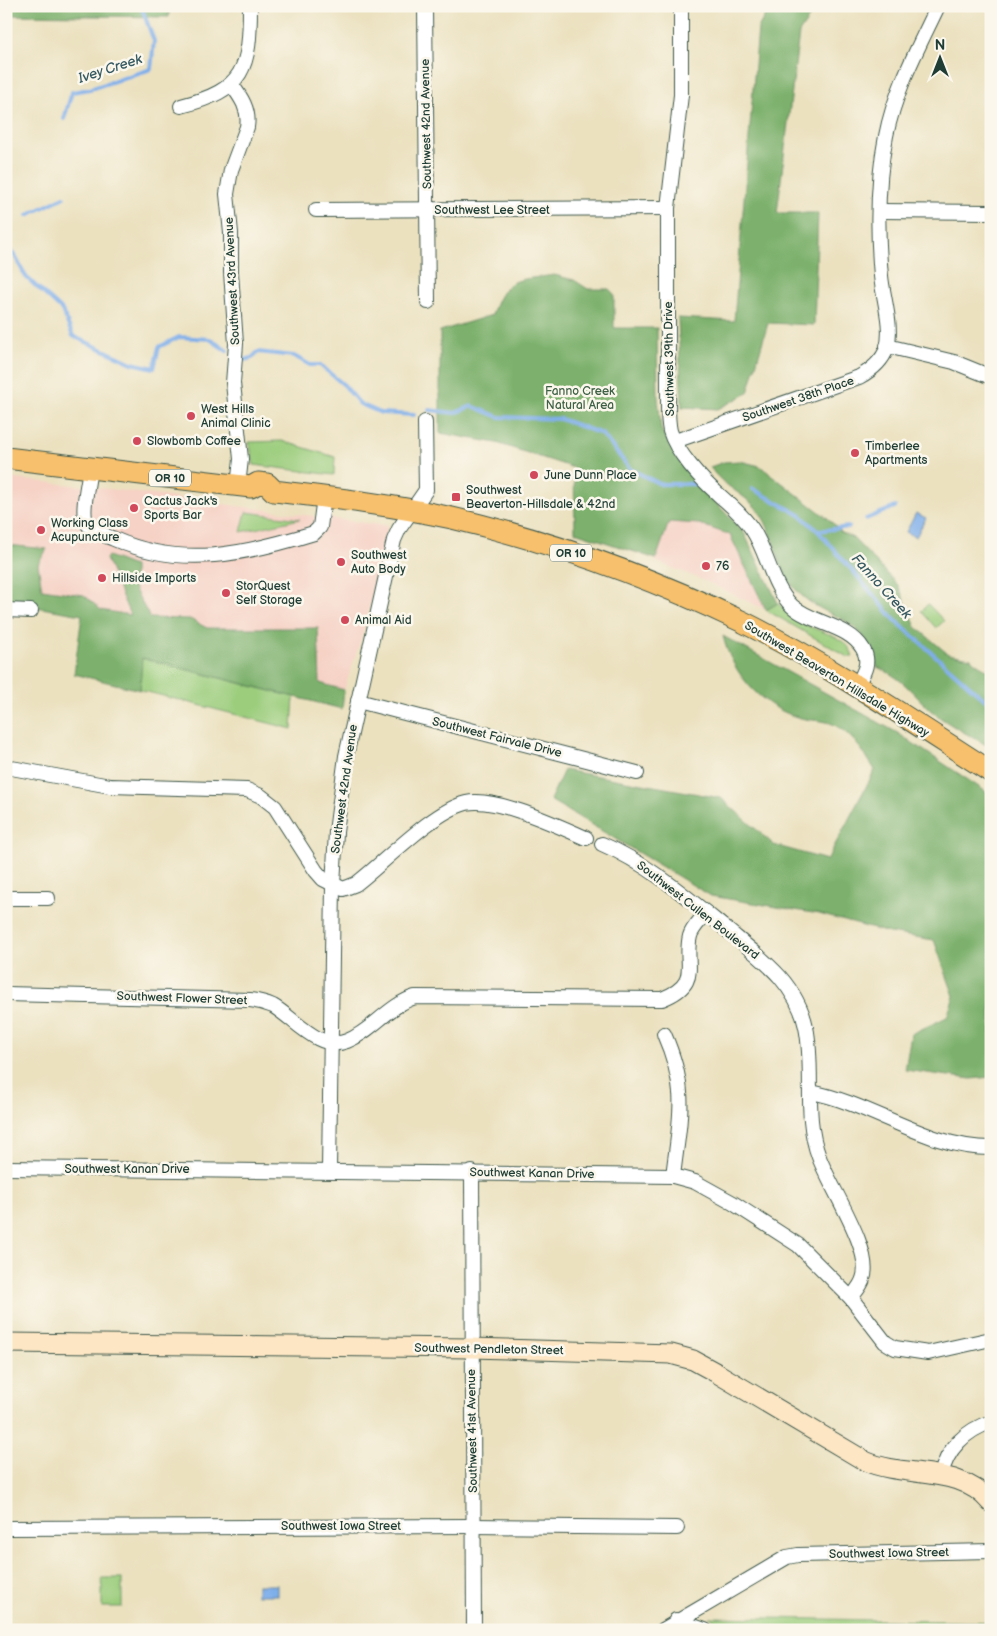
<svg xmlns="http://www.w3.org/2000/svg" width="997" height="1636" viewBox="0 0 997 1636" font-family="'Balsamiq Sans',sans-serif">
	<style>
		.built { fill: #f6d1c5 }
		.green { fill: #9bcd7d; stroke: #5d8558 }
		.forest { fill: #7cb06c; stroke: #4e7650 }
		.water { fill: #7fafea; stroke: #4f768f }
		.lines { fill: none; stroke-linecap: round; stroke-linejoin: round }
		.stream { stroke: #7fafea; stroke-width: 4 }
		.street-casing { stroke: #3e5649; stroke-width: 16 }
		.secondary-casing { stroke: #3e5649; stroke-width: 21 }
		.primary-casing { stroke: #3e5649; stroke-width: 23 }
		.street { stroke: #fff; stroke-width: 14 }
		.secondary { stroke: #fce6c4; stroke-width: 19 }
		.primary { stroke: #f7c06c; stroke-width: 21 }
		.poi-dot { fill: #d1495b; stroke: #fbf7ec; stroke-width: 2 }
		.labels { text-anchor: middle; stroke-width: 5; stroke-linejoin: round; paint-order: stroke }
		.shield { fill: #fbf7ec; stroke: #61756b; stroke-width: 1 }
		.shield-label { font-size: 11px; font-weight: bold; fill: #1f3d34 }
		.street-label { font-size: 12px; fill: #1f3d34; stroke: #fbf7ec }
		.park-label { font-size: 12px; fill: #3e6146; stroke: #fbf7ec }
		.poi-label { font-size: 12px; fill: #1f3d34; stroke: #fbf7ec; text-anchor: start }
		.water-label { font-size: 14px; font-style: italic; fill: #375a62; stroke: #fbf7ec }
	</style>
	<rect width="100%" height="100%" fill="#fbf7ec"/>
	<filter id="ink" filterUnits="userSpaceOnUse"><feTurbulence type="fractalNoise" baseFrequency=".02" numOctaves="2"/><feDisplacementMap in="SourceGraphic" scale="10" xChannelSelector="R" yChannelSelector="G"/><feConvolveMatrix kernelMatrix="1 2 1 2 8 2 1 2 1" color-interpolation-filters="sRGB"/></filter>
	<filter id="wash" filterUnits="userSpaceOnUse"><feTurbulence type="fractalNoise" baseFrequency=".0096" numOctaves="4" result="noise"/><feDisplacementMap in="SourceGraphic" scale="20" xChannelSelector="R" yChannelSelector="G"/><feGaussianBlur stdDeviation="1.12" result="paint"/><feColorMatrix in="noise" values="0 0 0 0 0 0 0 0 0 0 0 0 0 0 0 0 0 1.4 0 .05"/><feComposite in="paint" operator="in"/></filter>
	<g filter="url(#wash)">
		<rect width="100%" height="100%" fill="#ebe1bf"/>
		<g class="built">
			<path d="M6,478L109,489L388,526L365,627L344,690L320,684L318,628H207L190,619L150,618L134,588V566L108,556L107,559L130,616L101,610L84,595L42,589L38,564L46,549L6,545Z"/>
			<path d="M669,522L699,524L730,535L766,610L708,582L655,561Z"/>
		</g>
		<g class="green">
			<path d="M282,441L335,457L334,475L254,465L249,442Z"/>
			<path d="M246,512L300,519L241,532Z"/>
			<path d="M778,603C785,611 793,618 802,623C818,632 849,636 853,657H848L766,610Z"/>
			<path d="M928,604L944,621L936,628L921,611Z"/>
			<path d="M141,658L294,697L292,729L140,690Z"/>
			<rect x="102" y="1578" width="20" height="29"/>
			<path d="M710,1617L991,1622V1630H725Z"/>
		</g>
		<g class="forest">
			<path d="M6,6H169V17L6,15Z"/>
			<path d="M770,6H817L799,33L777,213H818L814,325L768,323L748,393L718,409L682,407L678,318L734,321L758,28Z"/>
			<path d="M554,275L574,280L588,289H609L614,294V328H657L658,398L661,429L676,457L705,492L743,531L778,603L766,610L730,535L699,524L669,522L656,559L575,532L574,468L497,443L440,433V331L492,315C505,275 517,281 554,275Z"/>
			<path d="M740,461L760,466L830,520L842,533L853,538L898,585L916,627L948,654L971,658C976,665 984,666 991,673V748C972,736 944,723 928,708C910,690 902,678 877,667C860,608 829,625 795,589C776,568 776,536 760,513C748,495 722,487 710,467L724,462Z"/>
			<path d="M7,545L47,549L38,564L42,589L84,595L101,610L130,615L106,559L108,556L134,566V588L150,618L190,619L207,628H318L320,683L344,690L342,709L142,658L140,690L74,674L82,615L7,602Z"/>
			<path d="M723,636L896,732L991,795V1077L971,1079L905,1070L911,1034L947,1017L954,996L934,940L889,933L819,914L711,896L550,800L564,770L721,798L774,845L827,860L875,770C865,754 854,737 838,727C828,720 816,721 805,719C765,711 732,675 723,636Z"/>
		</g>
		<g class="water">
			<path d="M916,513L926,518L916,537L906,532Z"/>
			<rect x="257" y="1585" width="20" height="10"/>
		</g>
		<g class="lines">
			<g class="stream">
				<path d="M64,119L72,92L90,89L151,69L154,41L141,6"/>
				<path d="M28,215L64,197"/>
				<path d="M6,236L10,230"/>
				<path d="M6,247L15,256L26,277L62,310L73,336L132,363L154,368L159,347L179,337L210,339L227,351"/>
				<path d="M244,360L252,358L258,352L294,356L310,365H320L344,385L360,404L381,413L414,415"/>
				<path d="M429,410L455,413L472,406L499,417L560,419L602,434L630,469L660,484H696"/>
				<path d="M753,489L800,515L818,531L895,620L991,705"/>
				<path d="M866,519L895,507"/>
				<path d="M818,531L849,527"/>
			</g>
		</g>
	</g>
	<g filter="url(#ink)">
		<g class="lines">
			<defs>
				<g id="street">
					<path d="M425,6L428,302"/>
					<path d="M681,6V95L668,208V404C668,413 668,422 670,431C676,452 702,480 718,494C730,505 742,514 752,529C768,553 771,585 792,606C812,624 849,625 863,649C871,663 863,674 856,687"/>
					<path d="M231,84C241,97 250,110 247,127L231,170L227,194L231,233V272L236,344L233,383L241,459L238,486"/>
					<path d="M181,106C245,90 250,68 250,6"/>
					<path d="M316,210L668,208"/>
					<path d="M880,211L991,212"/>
					<path d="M887,346L954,362L991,377"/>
					<path d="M675,441L859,377C872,370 882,362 887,348C893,326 883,298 881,276C877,231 877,181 886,136C895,90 918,48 938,6"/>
					<path d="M90,468C89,480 81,510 86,521C90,531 105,535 114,539C182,569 246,554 314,533L320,527L324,497"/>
					<path d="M6,610L31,611"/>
					<path d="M358,701L637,773"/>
					<path d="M6,767L110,786L247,790L261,796L275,807L316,871L323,879L343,889L356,884C385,862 432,812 466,803C495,796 558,826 586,838"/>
					<path d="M602,844C647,863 688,898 726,929C744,944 764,959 780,977C792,991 802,1008 806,1027C815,1070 803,1115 819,1157C829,1186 874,1251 863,1279C861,1286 855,1292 851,1298"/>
					<path d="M6,898H48"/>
					<path d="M6,994L250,1000C258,1001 266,1003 273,1006C294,1018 319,1052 347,1041C372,1031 389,1005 415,997L662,999C703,983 683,964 690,936C692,928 701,920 706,913"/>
					<path d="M664,1034C689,1091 680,1117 673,1176"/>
					<path d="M811,1092C873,1104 927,1148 991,1148"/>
					<path d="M6,1168L673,1176L695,1182L733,1203L798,1245L851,1298L885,1342L895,1348L928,1353L991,1339"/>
					<path d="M329,1170L333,885L336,832L346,756L394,540L399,529L426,490L425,422"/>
					<path d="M472,1172L474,1630"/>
					<path d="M941,1476C946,1449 966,1430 991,1422"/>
					<path d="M6,1528L473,1526L677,1528"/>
					<path d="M676,1620L705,1630"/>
					<path d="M663,1630L787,1557L798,1555L991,1551"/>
				</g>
				<path id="secondary" d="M6,1343L471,1348L671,1354L693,1360L715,1372L865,1461C906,1479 960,1464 991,1503"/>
				<path id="primary" d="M6,458L251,487L258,483L267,484L274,491C333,498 393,505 452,518C550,541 652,578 743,622C829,665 910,720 991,772"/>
			</defs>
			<use href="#street" class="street-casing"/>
			<use href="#secondary" class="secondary-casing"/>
			<use href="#primary" class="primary-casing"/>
			<use href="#street" class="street"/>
			<use href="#secondary" class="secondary"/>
			<use href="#primary" class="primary"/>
		</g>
	</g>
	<g class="poi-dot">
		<circle cx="191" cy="416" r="5"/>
		<circle cx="137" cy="441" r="5"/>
		<circle cx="855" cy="453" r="5"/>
		<circle cx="534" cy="475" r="5"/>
		<rect x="451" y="492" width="10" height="10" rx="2.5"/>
		<circle cx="134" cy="508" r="5"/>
		<circle cx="41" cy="530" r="5"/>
		<circle cx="341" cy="562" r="5"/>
		<circle cx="706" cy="566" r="5"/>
		<circle cx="102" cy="578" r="5"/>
		<circle cx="226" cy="593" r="5"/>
		<circle cx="345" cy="620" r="5"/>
	</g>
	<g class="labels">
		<g class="shield">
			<rect x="149" y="469.5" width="42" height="17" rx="4"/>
			<rect x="550" y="544.5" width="42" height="17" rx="4"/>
		</g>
		<g class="shield-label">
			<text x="170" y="482">OR 10</text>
			<text x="571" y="557">OR 10</text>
		</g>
		<g class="street-label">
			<text transform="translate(426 124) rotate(-91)" y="4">Southwest 42nd Avenue</text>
			<text x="492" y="214">Southwest Lee Street</text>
			<text transform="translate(232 281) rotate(-93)" y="4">Southwest 43rd Avenue</text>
			<text transform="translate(669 359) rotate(-91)" y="4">Southwest 39th Drive</text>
			<text transform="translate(798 399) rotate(-19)" y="4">Southwest 38th Place</text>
			<text transform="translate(837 679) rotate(31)" y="4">Southwest Beaverton Hillsdale Highway</text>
			<text transform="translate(497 737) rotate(14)" y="4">Southwest Fairvale Drive</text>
			<text transform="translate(344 789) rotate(-82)" y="4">Southwest 42nd Avenue</text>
			<text transform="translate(698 910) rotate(38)" y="4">Southwest Cullen Boulevard</text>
			<text transform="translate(182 998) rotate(2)" y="4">Southwest Flower Street</text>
			<text x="127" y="1173">Southwest Kanan Drive</text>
			<text transform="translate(532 1173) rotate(1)" y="4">Southwest Kanan Drive</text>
			<text transform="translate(489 1349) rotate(1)" y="4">Southwest Pendleton Street</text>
			<text transform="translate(472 1431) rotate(-91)" y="4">Southwest 41st Avenue</text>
			<text x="341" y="1530">Southwest Iowa Street</text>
			<text transform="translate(889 1553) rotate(-1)" y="4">Southwest Iowa Street</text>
		</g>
		<g class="park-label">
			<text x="580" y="395">Fanno Creek<tspan x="580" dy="14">Natural Area</tspan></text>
		</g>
		<g class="poi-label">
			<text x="201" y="413">West Hills<tspan x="201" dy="14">Animal Clinic</tspan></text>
			<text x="147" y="445">Slowbomb Coffee</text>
			<text x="865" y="450">Timberlee<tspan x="865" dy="14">Apartments</tspan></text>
			<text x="544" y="479">June Dunn Place</text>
			<text x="466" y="494">Southwest<tspan x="466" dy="14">Beaverton-Hillsdale &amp; 42nd</tspan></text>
			<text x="144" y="505">Cactus Jack's<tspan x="144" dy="14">Sports Bar</tspan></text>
			<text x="51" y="527">Working Class<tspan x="51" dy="14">Acupuncture</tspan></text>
			<text x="351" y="559">Southwest<tspan x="351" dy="14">Auto Body</tspan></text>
			<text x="716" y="570">76</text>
			<text x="112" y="582">Hillside Imports</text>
			<text x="236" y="590">StorQuest<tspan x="236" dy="14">Self Storage</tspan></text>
			<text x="355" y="624">Animal Aid</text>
		</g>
		<g class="water-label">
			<text transform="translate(110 68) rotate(-18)" y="5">Ivey Creek</text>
			<text transform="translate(882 586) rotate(48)" y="5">Fanno Creek</text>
		</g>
	</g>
	<rect width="997" height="1636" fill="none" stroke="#fbf7ec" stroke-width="25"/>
	<g transform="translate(940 58)" stroke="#fbf7ec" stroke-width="4" paint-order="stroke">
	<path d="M0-4L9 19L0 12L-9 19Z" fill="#1f3d34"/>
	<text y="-8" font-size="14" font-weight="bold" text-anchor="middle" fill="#1f3d34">N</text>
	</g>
</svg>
